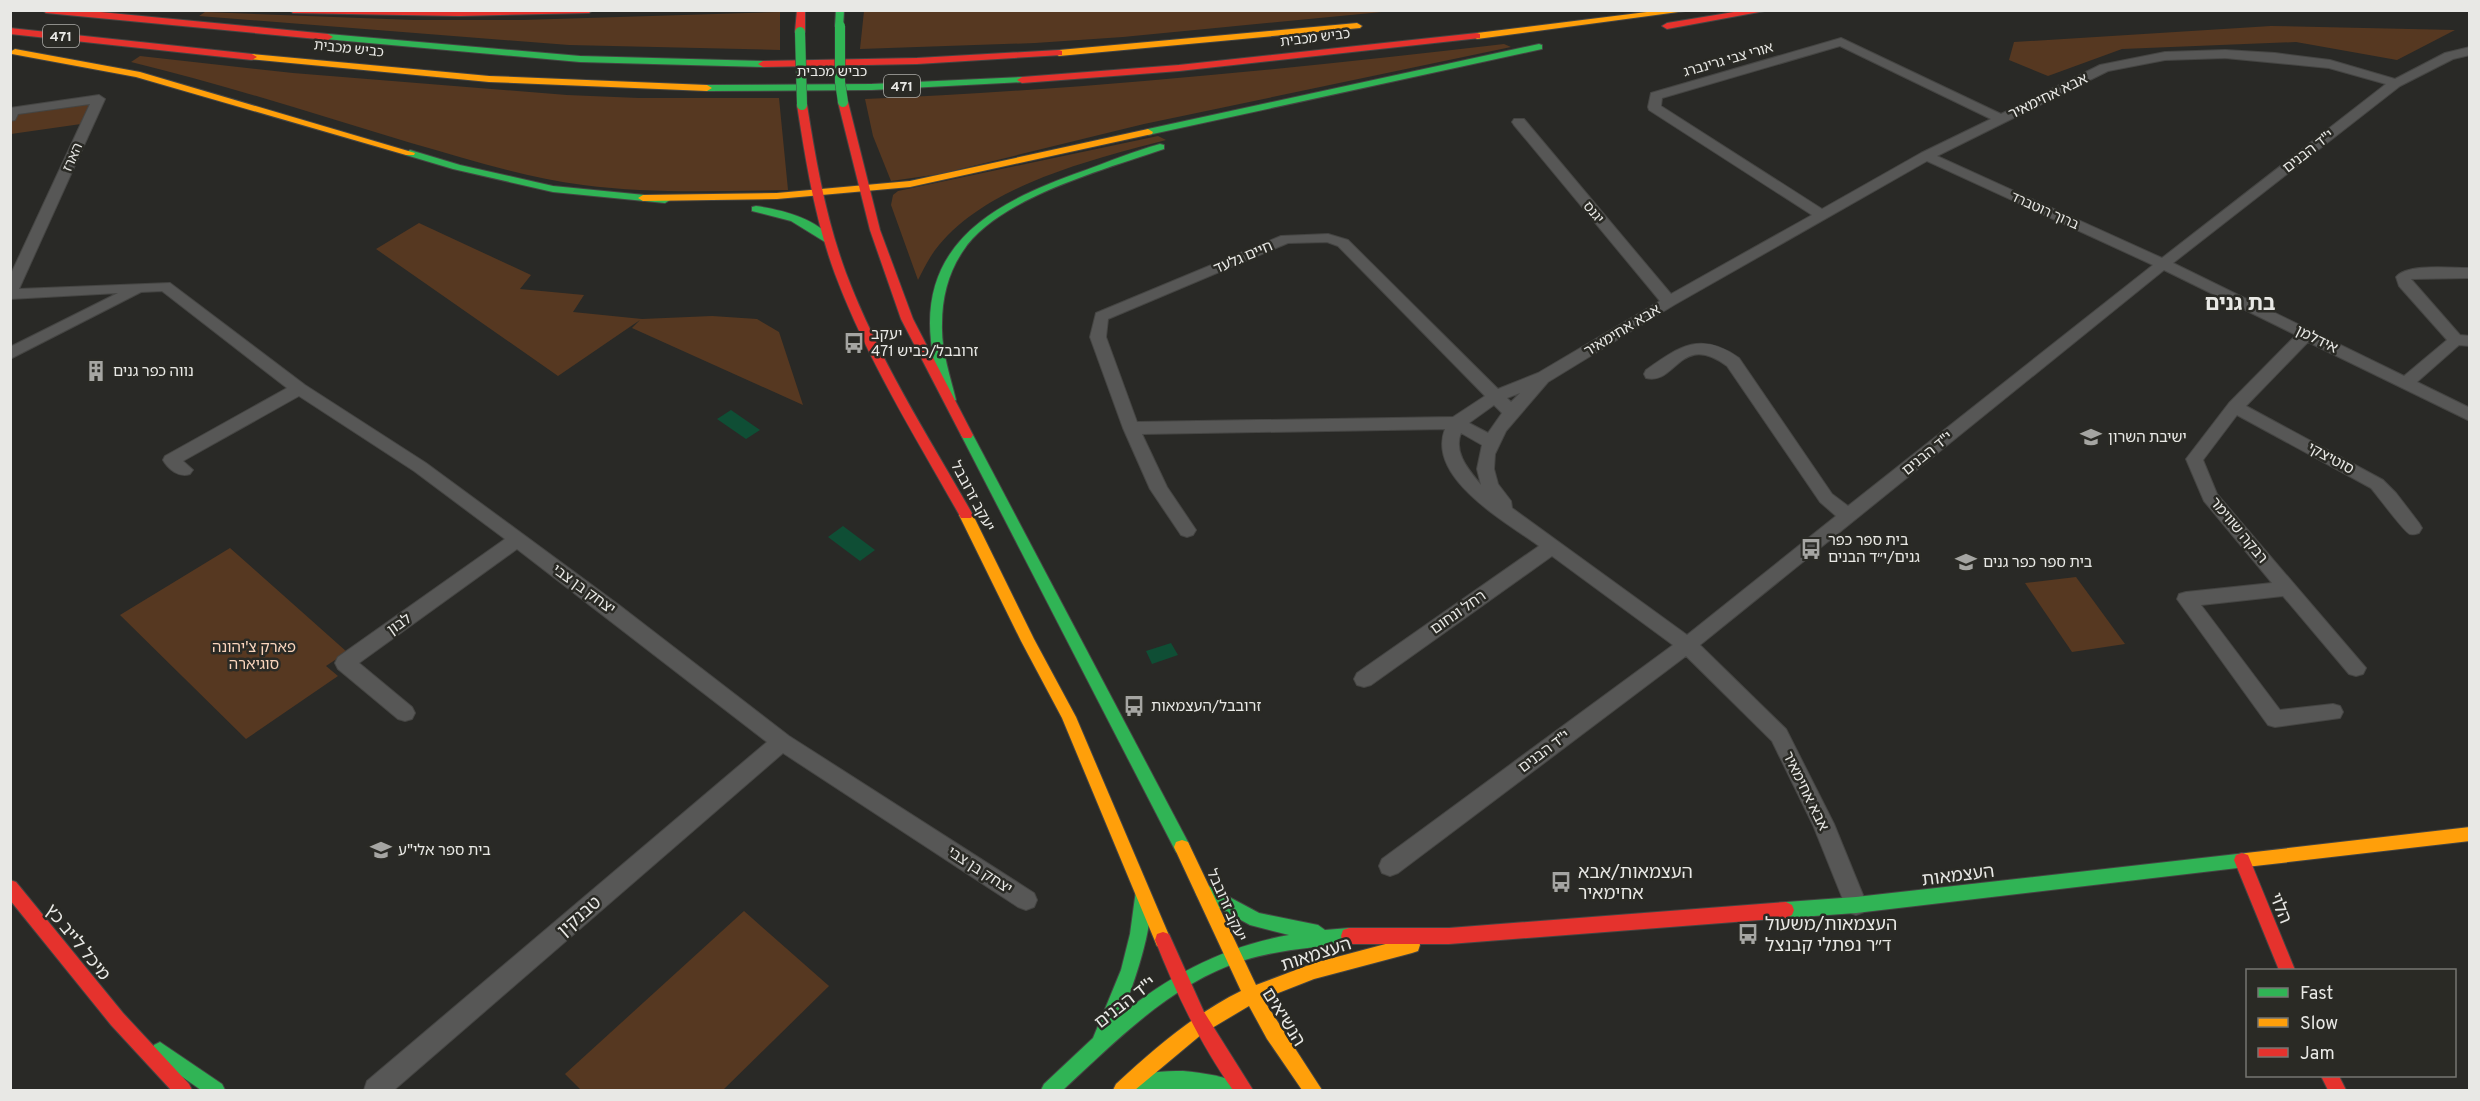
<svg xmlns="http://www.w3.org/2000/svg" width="2480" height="1101" viewBox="0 0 2480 1101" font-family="Overpass,'Noto Sans Hebrew',sans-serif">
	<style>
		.green { fill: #563821 }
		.water { fill: #0f4e35 }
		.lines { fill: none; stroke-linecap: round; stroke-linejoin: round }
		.street-casing { stroke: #454543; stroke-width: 2 }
		.fast-casing { stroke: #454543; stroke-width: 2 }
		.slow-casing { stroke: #454543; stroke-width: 2 }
		.jam-casing { stroke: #454543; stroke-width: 2 }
		.street { fill: #575756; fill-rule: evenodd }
		.fast { fill: #30b455; fill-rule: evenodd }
		.slow { fill: #ff9f0a; fill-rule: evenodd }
		.jam { fill: #e5322d; fill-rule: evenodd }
		.fast-bridge-casing { stroke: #454543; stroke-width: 11; stroke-linecap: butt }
		.fast-bridge { stroke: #30b455; stroke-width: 10 }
		.labels { text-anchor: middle; stroke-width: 5; stroke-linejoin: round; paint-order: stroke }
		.shield { fill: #2a2a25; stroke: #afafab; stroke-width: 1.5 }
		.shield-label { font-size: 14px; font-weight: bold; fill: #e8e8e5 }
		.far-street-label { font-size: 14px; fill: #e8e8e5; stroke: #2a2a25 }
		.street-label { font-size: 15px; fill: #e8e8e5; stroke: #2a2a25 }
		.poi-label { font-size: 15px; fill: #e8e8e5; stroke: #2a2a25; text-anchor: start }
		.park-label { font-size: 15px; fill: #fad5bd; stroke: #2a2a25 }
		.near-poi-label { font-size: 18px; fill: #e8e8e5; stroke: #2a2a25; text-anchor: start }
		.near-street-label { font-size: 18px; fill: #e8e8e5; stroke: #2a2a25 }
		.district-label { font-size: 21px; font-weight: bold; fill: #e8e8e5; stroke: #2a2a25 }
	</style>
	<rect width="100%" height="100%" fill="#292926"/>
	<g class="green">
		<path d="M864,11V10L1392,11L1123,37L1035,43L860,49Z"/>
		<path d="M205,12L414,20H522L780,12V50L569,45L199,16Z"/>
		<path d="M2271,26L2455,30L2397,60L2296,42L2122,49L2048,76L2009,60L2014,42Z"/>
		<path d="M1504,44L1511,47L1144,124L940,174L891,181L873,136L865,99C1079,90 1291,69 1504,44Z"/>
		<path d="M140,56L293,73L567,95L639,98H779L788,190C719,191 652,194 583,185C525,178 468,159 411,143C318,115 226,85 131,62Z"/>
		<path d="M99,99L88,123L11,134L10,117L13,111Z"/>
		<path d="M1158,136L1166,140C1090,160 977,187 931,256C926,264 922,272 918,280L891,205L893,195L898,191Z"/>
		<path d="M419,223L531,275L520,289L584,295L573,312L642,319L712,316L757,319L779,332L803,405L632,328L640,320L558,376L376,249Z"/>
		<path d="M230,548L347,652L326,666L338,676L246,739L120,615Z"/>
		<path d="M2076,577L2125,644L2072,652L2025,583Z"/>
		<path d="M744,911L829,986L723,1090H581L565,1074Z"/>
	</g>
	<g class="water">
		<path d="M731,410L760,430L746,439L717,419Z"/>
		<path d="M843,526L875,550L860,561L828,537Z"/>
		<path d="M1171,643L1178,655L1152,664L1146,651Z"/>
	</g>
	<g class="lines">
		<defs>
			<g id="street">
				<path d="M1841,38L2001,114L2100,65L2165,52L2225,50L2275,53L2330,60L2395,79L2445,53L2470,47V55L2453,59L2400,86L2173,263L2404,376L2447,340L2399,286L2396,277C2407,263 2451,268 2470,268V278L2411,279L2460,335L2470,336V346L2459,345L2417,382L2470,408V421L2308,342L2246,406L2383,480L2396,493L2419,523L2422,528L2419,533C2415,534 2414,535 2410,534C2404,532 2378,496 2371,488L2237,415L2203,460L2217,494L2366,668L2363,674L2356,676L2349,674L2283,596L2201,605L2280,710L2333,704L2340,706L2343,712L2340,718L2275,727L2268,725L2177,599L2179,594L2186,592L2272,583L2204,501L2186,459L2229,403L2296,335L2164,270L1700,645L1786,729L1834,824L1867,905L1864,912L1856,915L1848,912L1813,825L1772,741L1686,656L1398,873L1390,876L1382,873L1379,866L1382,859L1673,645L1552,556L1371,685L1364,687L1357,685L1354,679L1357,673L1539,546C1506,522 1426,478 1445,429L1142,434L1167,487L1196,530L1193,535L1187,537L1181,535L1150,489L1123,428L1090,337L1096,313L1281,236L1328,234L1348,240L1498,389L1538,373L1660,301L1514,125L1512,122L1514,119H1524L1671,294L1812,215L1649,110L1648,107L1651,93ZM1840,46L1991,119L1921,153L1822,209L1661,106L1662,98ZM2225,58L2329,68L2386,84L2162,258L1937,156L2108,71L2165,60ZM1927,161L2153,265L1848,506L1832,494L1739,358C1701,331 1680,346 1646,370L1644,374L1646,378C1676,386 1680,331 1727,366L1820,502L1836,516L1687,635L1512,508L1511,501L1498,484L1494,469L1495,454L1506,431L1548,382L1674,305ZM1327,242L1338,246L1485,396L1453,417L1137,422L1106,337L1108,319L1288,243ZM1520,393L1511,402L1507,398ZM1494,405L1502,413L1488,433L1469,423ZM1461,433L1482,445L1477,469L1481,485C1469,470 1453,453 1461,433Z"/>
				<path d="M99,95L105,99L19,289L170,283L305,385L426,463L619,605L789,736L1034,893L1037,900L1034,907L1026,910L1018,907L783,753L394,1090H364L367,1081L767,742L517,549L359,663L412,707L415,713L412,719L405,721L398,719L338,669L335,663L338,657L505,539L414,471L299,396L183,461L193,470L190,474C179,478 168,469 163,460L165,456L287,388L162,291L141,292L10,359V347L118,293L10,299V276L90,104L18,114L15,120L10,121V108Z"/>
			</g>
			<g id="fast">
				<path d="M836,10H844L843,28L835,26Z"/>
				<path d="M328,34L580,56L763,61L768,64L763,67L580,62L325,39V35Z"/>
				<path d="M1539,44L1542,45V49L1148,135L1143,132L1148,129Z"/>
				<path d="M1022,77L1027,80L1025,82L872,90L707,91L702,88L707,85L872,84Z"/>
				<path d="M1160,144L1164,145V149C1106,169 997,198 963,251C948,273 942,298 942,324C941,350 950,375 956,400L950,404L946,403C937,386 933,360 931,341C920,239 1001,200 1083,171C1108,162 1134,151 1160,144Z"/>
				<path d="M410,150L460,165L553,186L665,197L670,200L665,203L553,192L453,169L406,155L405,153Z"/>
				<path d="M756,206C784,210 815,218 834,240L833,242H825L791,221L752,211V207Z"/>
				<path d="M967,431L973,435L1188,842L1190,847L1188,852L1182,854L1176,852L961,435Z"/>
				<path d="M2246,853L2252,855L2254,860L2252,865L2246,867L1856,913L1786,918L1780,915L1778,910L1780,905L1786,902L1856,897Z"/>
				<path d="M1203,883L1259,913L1318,925L1325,930L1349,928L1355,930L1357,936L1355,942L1349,944C1314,947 1278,950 1245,960C1173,982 1116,1041 1063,1090H1041L1044,1084L1093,1038L1121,970L1130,934L1136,890L1142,887L1148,890C1159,915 1132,989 1122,1014C1171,974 1226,946 1289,935L1250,925L1197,896L1195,891L1197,886Z"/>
				<path d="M160,1042L222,1084L225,1090H201L154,1057L151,1051L154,1045Z"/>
				<path d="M1183,1071C1204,1073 1224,1076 1242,1084L1245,1090H1123L1121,1086L1124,1080C1142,1072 1164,1071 1183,1071Z"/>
			</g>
			<g id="slow">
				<path d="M1663,10H1693L1477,39L1472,36L1477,33Z"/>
				<path d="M1357,23L1362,26L1360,28L1059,56L1054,53L1059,50Z"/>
				<path d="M15,49L140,72L415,153L414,155H406L136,77L12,54L10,52Z"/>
				<path d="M252,54L489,76L707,85L712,88L707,91L489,82L249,59L247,57Z"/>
				<path d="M1148,129L1153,132L1152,134L910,187L777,199L643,201L638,198L643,195L777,193L910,181Z"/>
				<path d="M966,510L973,515L1034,639L1076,717L1171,940L1169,946L1163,948L1157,946L1062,718L1021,641L959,515Z"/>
				<path d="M2470,827V841L2246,867L2240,865L2238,860L2240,855L2246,853Z"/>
				<path d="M1182,840L1188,842L1256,985L1314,963L1412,937L1418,939L1420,945L1418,951L1412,953L1314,979L1263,999L1322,1090H1302L1267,1039L1249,1006L1202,1034L1135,1090H1113L1116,1084C1154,1049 1194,1014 1241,991L1174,847L1176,842Z"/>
			</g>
			<g id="jam">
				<path d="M42,10H79L328,34L333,37L328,40L46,13Z"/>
				<path d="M289,10H593L589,13L459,16L293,13Z"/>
				<path d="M797,10H805V32L800,35L795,32Z"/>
				<path d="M1746,10H1770L1667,29L1662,26L1667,23Z"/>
				<path d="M10,28L252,54L257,57L252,60L10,34Z"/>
				<path d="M1477,33L1480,34V38L1179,71L1022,83L1017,80L1022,77L1179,65Z"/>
				<path d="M1059,50L1062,51V55L917,64L763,67L758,64L763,61L917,58Z"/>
				<path d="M843,99L848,102L880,230L913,319L973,435L971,438H963L961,435L901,319L870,230L838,102Z"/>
				<path d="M802,102L807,105C816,162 826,219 846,273C878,358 928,436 973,515L971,518H961C917,439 867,360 835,274C815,220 806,162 797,105Z"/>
				<path d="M2242,853L2248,855L2250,860L2295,970H2279L2234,860L2236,855Z"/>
				<path d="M10,880L16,882L123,1013L189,1084L192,1090H171L111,1025L10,900Z"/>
				<path d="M1786,902L1792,905L1794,910L1792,915L1786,918L1449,944H1349L1343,942L1341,936L1343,930L1349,928H1449Z"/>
				<path d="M1163,932L1169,934L1204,1012L1253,1090H1233C1200,1044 1176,993 1155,940L1157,934Z"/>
				<path d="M2321,1076H2339L2346,1090H2328Z"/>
			</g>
		</defs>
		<use href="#street" class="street-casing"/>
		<use href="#fast" class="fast-casing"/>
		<use href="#slow" class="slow-casing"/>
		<use href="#jam" class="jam-casing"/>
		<use href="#street" class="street"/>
		<use href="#fast" class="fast"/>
		<use href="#slow" class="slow"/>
		<use href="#jam" class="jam"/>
		<defs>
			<g id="fast-bridge">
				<path d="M840,26V82L843,102"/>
				<path d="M800,32L802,105"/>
			</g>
		</defs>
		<use href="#fast-bridge" class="fast-bridge-casing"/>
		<use href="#fast-bridge" class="fast-bridge"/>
	</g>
	<defs>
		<symbol id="bus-bare" viewBox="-9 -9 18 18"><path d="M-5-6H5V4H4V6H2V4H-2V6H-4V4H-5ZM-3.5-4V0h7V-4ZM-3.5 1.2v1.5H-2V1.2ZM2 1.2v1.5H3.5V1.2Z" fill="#a5a5a2" stroke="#2a2a25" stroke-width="2.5" paint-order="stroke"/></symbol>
		<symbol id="building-bare" viewBox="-9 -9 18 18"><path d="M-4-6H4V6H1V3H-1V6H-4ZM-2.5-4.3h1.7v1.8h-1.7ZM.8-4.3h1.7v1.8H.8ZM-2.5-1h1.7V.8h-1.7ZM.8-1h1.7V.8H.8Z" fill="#a5a5a2" stroke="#2a2a25" stroke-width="2.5" paint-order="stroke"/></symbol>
		<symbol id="school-bare" viewBox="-9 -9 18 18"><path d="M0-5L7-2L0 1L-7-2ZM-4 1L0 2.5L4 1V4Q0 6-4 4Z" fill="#a5a5a2" stroke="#2a2a25" stroke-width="2.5" paint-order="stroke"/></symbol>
	</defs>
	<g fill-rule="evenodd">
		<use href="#bus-bare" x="839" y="328" width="30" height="30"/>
		<use href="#building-bare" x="81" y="356" width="30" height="30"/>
		<use href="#school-bare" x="2076" y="422" width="30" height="30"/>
		<use href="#bus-bare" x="1796" y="534" width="30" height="30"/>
		<use href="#school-bare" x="1951" y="547" width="30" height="30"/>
		<use href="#bus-bare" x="1119" y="691" width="30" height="30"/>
		<use href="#school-bare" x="366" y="835" width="30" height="30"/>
		<use href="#bus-bare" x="1546" y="867" width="30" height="30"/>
		<use href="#bus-bare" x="1733" y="919" width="30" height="30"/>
	</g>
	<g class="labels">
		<g class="shield">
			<rect x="43" y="25" width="36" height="22" rx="4.5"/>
			<rect x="884" y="75" width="36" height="22" rx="4.5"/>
		</g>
		<g class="shield-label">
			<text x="61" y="41">471</text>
			<text x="902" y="91">471</text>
		</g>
		<g class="far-street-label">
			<text transform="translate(1315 37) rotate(-7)" y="5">כביש מכבית</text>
			<text transform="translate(349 48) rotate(6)" y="5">כביש מכבית</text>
			<text transform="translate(1728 59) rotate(-16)" y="5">אורי צבי גרינברג</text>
			<text x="832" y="76">כביש מכבית</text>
			<text transform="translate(72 157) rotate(-66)" y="5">הארז</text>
			<text transform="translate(2045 210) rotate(24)" y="5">ברוך רוטברד</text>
			<text transform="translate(1594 212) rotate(50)" y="5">יגנס</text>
		</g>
		<g class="street-label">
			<text transform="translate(2048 96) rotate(-26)" y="5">אבא אחימאיר</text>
			<text transform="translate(2308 151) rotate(-38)" y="5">י"ד הבנים</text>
			<text transform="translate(1243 257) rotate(-23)" y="5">חיים גלעד</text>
			<text transform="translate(1622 330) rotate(-31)" y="5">אבא אחימאיר</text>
			<text transform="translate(2317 339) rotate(26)" y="5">אידלמן</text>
			<text transform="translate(1927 453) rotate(-39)" y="5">י"ד הבנים</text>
			<text transform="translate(2331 458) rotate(28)" y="5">סוטיצקי</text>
			<text transform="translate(973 496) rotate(62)" y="5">יעקב זרובבל</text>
			<text transform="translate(2239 530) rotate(50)" y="5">רבקה שווימר</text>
			<text transform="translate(584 589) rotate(36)" y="5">יצחק בן צבי</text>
			<text transform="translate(1458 612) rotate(-35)" y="5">רחל ונחום</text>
			<text transform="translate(399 624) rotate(-35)" y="5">לבון</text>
			<text transform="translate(1544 751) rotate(-37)" y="5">י"ד הבנים</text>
			<text transform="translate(1806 791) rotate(64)" y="5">אבא אחימאיר</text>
			<text transform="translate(980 870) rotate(33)" y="5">יצחק בן צבי</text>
			<text transform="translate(1227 905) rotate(66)" y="5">יעקב זרובבל</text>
		</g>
		<g class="poi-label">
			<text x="871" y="339">יעקב<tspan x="871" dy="17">זרובבל/כביש 471</tspan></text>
			<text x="113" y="376">נווה כפר גנים</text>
			<text x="2108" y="442">ישיבת השרון</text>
			<text x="1828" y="545">בית ספר כפר<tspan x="1828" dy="17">גנים/י״ד הבנים</tspan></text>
			<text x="1983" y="567">בית ספר כפר גנים</text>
			<text x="1151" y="711">זרובבל/העצמאות</text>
			<text x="398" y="855">בית ספר אלי"ע</text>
		</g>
		<g class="park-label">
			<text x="254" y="652">פארק צ'יהונה<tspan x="254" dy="17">סוגיארה</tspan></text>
		</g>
		<g class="near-poi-label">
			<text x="1578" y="878">העצמאות/אבא<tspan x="1578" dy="21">אחימאיר</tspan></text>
			<text x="1765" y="930">העצמאות/משעול<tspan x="1765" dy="21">ד״ר נפתלי קבנצל</tspan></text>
		</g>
		<g class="near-street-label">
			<text transform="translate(1958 875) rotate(-7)" y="6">העצמאות</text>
			<text transform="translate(2281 908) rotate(68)" y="6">הלוי</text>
			<text transform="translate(579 916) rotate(-41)" y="6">טבנקין</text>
			<text transform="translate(78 942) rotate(51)" y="6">מיכל לייב כץ</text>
			<text transform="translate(1316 954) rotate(-18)" y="6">העצמאות</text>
			<text transform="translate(1125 1002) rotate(-38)" y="6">י''ד הבנים</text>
			<text transform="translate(1284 1017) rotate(58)" y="6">הנשיאים</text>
		</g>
		<g class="district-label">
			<text x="2240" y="310">בת גנים</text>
		</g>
	</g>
	<rect width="2480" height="1101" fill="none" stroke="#e8e8e5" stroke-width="24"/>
	<rect x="2246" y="969" width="210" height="108" fill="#2a2a25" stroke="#767672" stroke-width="1.5"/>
	<rect x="2258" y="988" width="30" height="9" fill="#30b455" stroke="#767672" stroke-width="1.5"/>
	<text x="2300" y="999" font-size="18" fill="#e8e8e5">Fast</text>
	<rect x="2258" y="1018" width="30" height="9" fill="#ff9f0a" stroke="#767672" stroke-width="1.5"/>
	<text x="2300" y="1029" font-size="18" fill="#e8e8e5">Slow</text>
	<rect x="2258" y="1048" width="30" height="9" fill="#e5322d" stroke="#767672" stroke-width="1.5"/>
	<text x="2300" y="1059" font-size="18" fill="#e8e8e5">Jam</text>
</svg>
